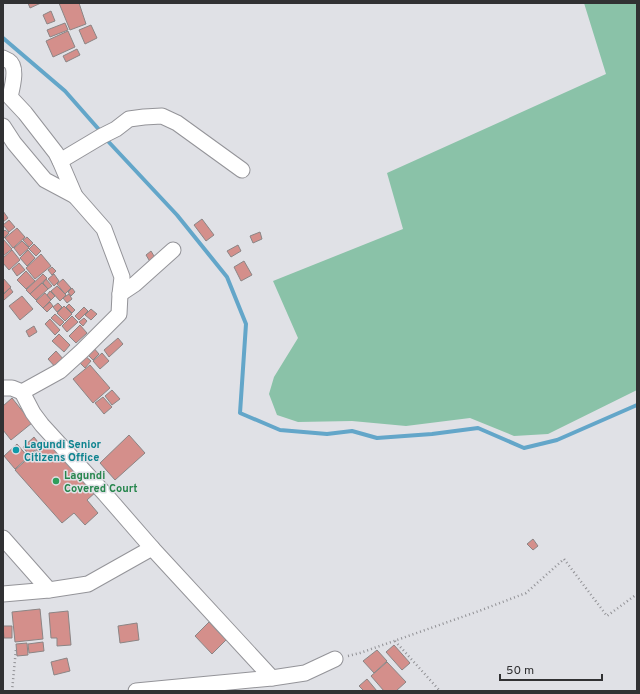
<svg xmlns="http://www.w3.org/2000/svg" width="640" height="694" viewBox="0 0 640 694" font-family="Overpass,sans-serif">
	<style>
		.green { fill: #8ac2a8 }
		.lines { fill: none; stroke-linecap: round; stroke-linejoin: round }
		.stream { stroke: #63a6c9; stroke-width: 4 }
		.building { fill: #d48f8b; stroke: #8b8585 }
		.street-casing { stroke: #949499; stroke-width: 17 }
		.path { stroke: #919195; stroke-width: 2.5; stroke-dasharray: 1 3; stroke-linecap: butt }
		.street { stroke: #fff; stroke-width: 15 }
		.culture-dot { fill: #0f9aa8; stroke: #e0e1e6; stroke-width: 1.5 }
		.leisure-dot { fill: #2e9e5b; stroke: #e0e1e6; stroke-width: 1.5 }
		.labels { text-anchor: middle; stroke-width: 3; stroke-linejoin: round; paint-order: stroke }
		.culture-label { font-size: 11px; font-weight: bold; fill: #0d838f; stroke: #e0e1e6; text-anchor: start }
		.leisure-label { font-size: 11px; font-weight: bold; fill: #27864d; stroke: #e0e1e6; text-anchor: start }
	</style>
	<rect width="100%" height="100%" fill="#e0e1e6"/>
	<path class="green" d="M584,3H637V390L548,434L514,436L470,418L406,426L352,421L298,422L277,415L269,394L274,377L298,338L273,281L403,229L387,173L606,74Z"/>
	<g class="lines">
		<g class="stream">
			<path d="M3,38L65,91L102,133"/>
			<path d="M105,138L177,215L227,277L246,324L240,413L280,430L327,434L352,431L377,438L432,434L478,428L524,448L557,440L637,405"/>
		</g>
	</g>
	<g class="building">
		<path d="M28,3H41L30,8Z"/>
		<path d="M59,3H79L86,24L70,30Z"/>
		<path d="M51,11L55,21L47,24L43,15Z"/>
		<path d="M65,23L68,30L50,37L47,30Z"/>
		<path d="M91,25L97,38L85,44L79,30Z"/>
		<path d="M68,31L75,47L53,57L46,41Z"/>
		<path d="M77,49L80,55L66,62L63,56Z"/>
		<path d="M3,211L8,218L3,222Z"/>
		<path d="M202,219L214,235L206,241L194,225Z"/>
		<path d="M9,220L15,227L9,232L3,225Z"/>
		<path d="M17,228L25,237L13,248L5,238Z"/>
		<path d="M5,230L9,233L4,238L3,236V232Z"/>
		<path d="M260,232L262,239L253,243L250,236Z"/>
		<path d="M27,237L33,243L29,247L23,240Z"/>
		<path d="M3,239L12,249L3,256Z"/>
		<path d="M22,241L29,248L20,256L14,248Z"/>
		<path d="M34,244L41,251L36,256L29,249Z"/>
		<path d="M238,245L241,251L231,257L227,251Z"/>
		<path d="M12,250L20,260L9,270L3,263V258Z"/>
		<path d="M28,250L35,258L27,266L20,258Z"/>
		<path d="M151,251L157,261L152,265L146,255Z"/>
		<path d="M41,254L51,266L35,279L26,268Z"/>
		<path d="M244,261L252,275L241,281L234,267Z"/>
		<path d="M19,263L25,270L17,276L12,269Z"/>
		<path d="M52,267L56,271L52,275L48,270Z"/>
		<path d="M26,271L35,281L26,289L17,280Z"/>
		<path d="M43,274L47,278L30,294L26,290Z"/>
		<path d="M54,274L59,281L54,286L48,279Z"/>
		<path d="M3,278L11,287L3,294Z"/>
		<path d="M46,279L52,286L48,289L43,283Z"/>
		<path d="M63,279L71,288L65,294L57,284Z"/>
		<path d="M42,283L48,289L36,300L30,294Z"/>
		<path d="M57,286L66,295L60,301L51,291Z"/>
		<path d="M10,288L13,292L4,300L3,298V295Z"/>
		<path d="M72,288L75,292L71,296L68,292Z"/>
		<path d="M50,291L55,296L51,300L47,295Z"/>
		<path d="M45,293L51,300L43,308L36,301Z"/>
		<path d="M69,294L72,299L67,303L63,298Z"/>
		<path d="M22,296L33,309L20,320L9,306Z"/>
		<path d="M50,302L53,306L47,312L43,308Z"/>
		<path d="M58,303L62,307L57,312L53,307Z"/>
		<path d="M69,304L75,310L72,313L66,307Z"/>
		<path d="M64,306L72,314L65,321L57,313Z"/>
		<path d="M84,307L88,311L79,320L75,316Z"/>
		<path d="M91,309L97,314L91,320L85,315Z"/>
		<path d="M55,314L64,322L60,326L51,318Z"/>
		<path d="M72,316L78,322L67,332L62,326Z"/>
		<path d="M84,318L87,321L83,326L79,322Z"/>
		<path d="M50,319L60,330L55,335L45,324Z"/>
		<path d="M80,325L87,333L76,343L69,336Z"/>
		<path d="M34,326L37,332L29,337L26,331Z"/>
		<path d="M59,334L70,345L64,352L52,341Z"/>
		<path d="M118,338L123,344L109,357L104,350Z"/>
		<path d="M92,346L99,354L93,360L85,352Z"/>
		<path d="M56,351L65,361L57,369L48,359Z"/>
		<path d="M102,353L109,361L100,369L93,361Z"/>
		<path d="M84,355L91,361L85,368L78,361Z"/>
		<path d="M90,365L110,388L93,403L73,379Z"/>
		<path d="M112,390L120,399L112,405L105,396Z"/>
		<path d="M103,397L112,407L104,414L95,403Z"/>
		<path d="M12,398L32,423L11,440L3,430V406Z"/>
		<path d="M129,435L145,453L115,480L100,463Z"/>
		<path d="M34,437L41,446L29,455L23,447Z"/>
		<path d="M51,438L97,491L87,500L98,513L85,525L74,513L62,523L15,470Z"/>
		<path d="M17,444L28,457L15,469L4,456Z"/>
		<path d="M533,539L538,546L533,550L527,544Z"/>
		<path d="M40,609L43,639L15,642L12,612Z"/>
		<path d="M68,611L71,645L57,646V638H51L49,613Z"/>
		<path d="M209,622L226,640L212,654L195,636Z"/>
		<path d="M137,623L139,640L120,643L118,626Z"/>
		<path d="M3,626H12V638H4Z"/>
		<path d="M43,642L44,651L29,653L28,644Z"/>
		<path d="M27,643L28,655L17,656L16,644Z"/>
		<path d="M394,645L410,663L402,670L386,652Z"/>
		<path d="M377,650L387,661L374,673L363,661Z"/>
		<path d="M67,658L70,671L54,675L51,662Z"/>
		<path d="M387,662L406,682L396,691H384L371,676Z"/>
		<path d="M367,679L377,691H364L359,686Z"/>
	</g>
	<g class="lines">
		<defs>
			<g id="street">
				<path d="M3,58C3,58 9,61 9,61C18,67 12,88 10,97L25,113L56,153L60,161"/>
				<path d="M3,126L14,143L45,180L75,196"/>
				<path d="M120,294L135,284L173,250"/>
				<path d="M3,388H12L22,392L60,371L82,351L119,314L120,294L122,277L104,229L75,196L60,161L102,136L116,129L129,119L144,117L162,116L177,123L242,170"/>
				<path d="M22,392L33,413L42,425L105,494L152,548L272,678"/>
				<path d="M3,538L49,590"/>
				<path d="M3,594L49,590L88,584L152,548"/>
				<path d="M136,691L272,678L305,673L335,659"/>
			</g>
		</defs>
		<use href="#street" class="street-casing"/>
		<g class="path">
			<path d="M395,641L440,691"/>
			<path d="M348,656L360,653L479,611L526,593L564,559L607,616L637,594"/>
			<path d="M12,691L16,649"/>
		</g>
		<use href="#street" class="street"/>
	</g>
	<circle class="culture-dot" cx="16" cy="450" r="4"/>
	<circle class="leisure-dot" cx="56" cy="481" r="4"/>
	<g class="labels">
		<g class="culture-label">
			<text x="24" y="448">Lagundi Senior<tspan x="24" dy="13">Citizens Office</tspan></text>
		</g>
		<g class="leisure-label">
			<text x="64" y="479">Lagundi<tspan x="64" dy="13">Covered Court</tspan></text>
		</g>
	</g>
	<rect width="640" height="694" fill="none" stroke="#313133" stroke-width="8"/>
	<path d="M500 674v6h102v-6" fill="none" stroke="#313133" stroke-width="2"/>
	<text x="506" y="674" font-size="12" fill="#313133" stroke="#e0e1e6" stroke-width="3" paint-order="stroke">50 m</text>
</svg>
